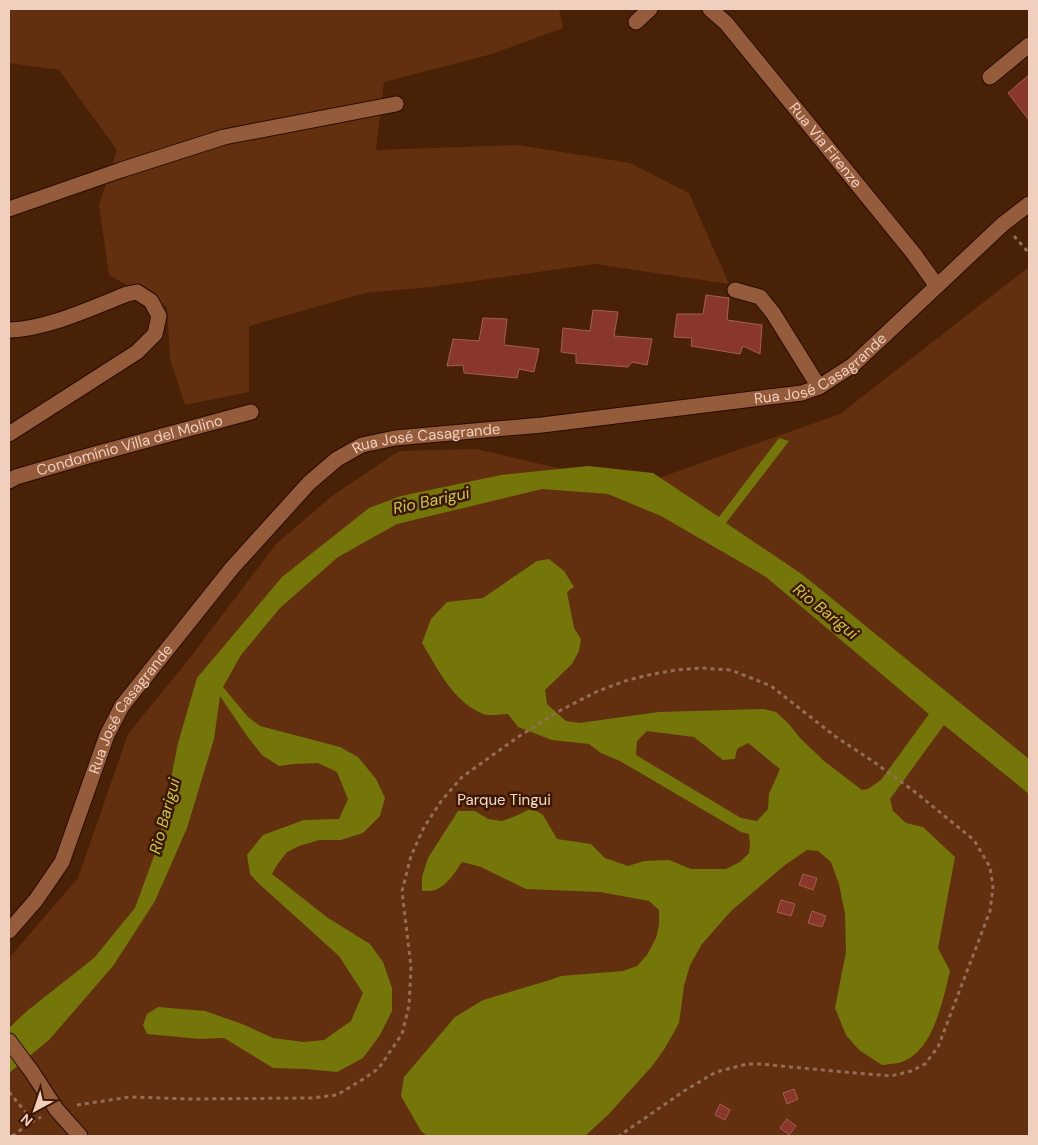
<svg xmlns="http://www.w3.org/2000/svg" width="1038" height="1145" viewBox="0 0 1038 1145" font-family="'DM Sans',sans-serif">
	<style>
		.green { fill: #62300e }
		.water { fill: #757609; fill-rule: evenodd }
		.building { fill: #8a372b; stroke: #a15f54 }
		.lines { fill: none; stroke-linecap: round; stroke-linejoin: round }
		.minor-casing { stroke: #280d00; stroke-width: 17 }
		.path { stroke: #926e57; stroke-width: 3; stroke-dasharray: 4 4; stroke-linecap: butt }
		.minor { stroke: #945c3b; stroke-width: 15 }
		.labels { text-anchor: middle; stroke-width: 5; stroke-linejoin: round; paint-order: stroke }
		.street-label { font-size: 15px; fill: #f0cfbe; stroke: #3d1700 }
		.park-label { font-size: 15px; fill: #f0dace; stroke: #3d1700 }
		.water-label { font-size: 16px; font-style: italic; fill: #c7c94b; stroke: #3d1700 }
	</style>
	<rect width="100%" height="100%" fill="#482106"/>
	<g class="green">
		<path d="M9,9H559L563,28L492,54L384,82L376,150L518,145L630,163L689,193L729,284L595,264L431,287L365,293L249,326V392L185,405L170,359L167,307L109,275L99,205L117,150L59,70L9,63Z"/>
		<path d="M1029,267V1136H9V958L78,878L128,734L189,659L276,544L332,496L399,451L476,449L636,486L840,414Z"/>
	</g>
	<path class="water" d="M779,438L789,441L726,523L803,575L1029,759V794L944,725L890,799L893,811L906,823L923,827L955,857L938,948L950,971C943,999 934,1049 904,1061C898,1064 889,1064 882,1065L859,1050L846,1035L835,1008L846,952L845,914L839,884L831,862L818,851L807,850L785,865L731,911L702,944L690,965L684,986L679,1023L665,1048L653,1065L608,1115L585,1136H427L421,1131L401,1096L404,1077L455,1017L483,1000L550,980L561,976L623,971L637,966L647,955L656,938L659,925V910L649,901L600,892L526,889L481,867L462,862C455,872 448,885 435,890C432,891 426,891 422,891V877L428,858L458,811H475L488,819L502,821L516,816L532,808L543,815L557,839L591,844L605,858L628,866L644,861L669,860L691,869H726L740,862L749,853L750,845L749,834L741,832L620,761L601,753L589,744L552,740L518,727L508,714C500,714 488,717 481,713C452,700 438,669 422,643L431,619L447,602L483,598L537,561L549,559L564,571L574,587L567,592L574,628L581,639L579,651L572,664L545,690L547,704L566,721L579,723L659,712L763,709L776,712L788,723L800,738L824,761L862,790L868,789L881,780L929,714L766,577L661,516L608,494L542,489L397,524L338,557L280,608L241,655L223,687L248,717L260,726L340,747L358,757L376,779L385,798L380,816L363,833L341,840H319L299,846L287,852L277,865L272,874L328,918L370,944L383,962L392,988V1011L380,1035L363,1058L337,1072L306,1069L273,1068L224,1038L200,1039L147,1034L143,1025L147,1014L158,1007L205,1011L242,1024L273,1038L304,1042L324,1040L351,1021L363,993L339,956L256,881L250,874L247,855L263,835L304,820L339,819L348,799L337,772L318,763L293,764L279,766L262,755L247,736L220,696L214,739L187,828L155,901L113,966L49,1040L9,1073V1028L27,1011L94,958L135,908L158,845L178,743L197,678L282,577L369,508L401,496L501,475L588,466L653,473L719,517ZM647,731L694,737L723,760L735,759L737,749L748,743L780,769L769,794L768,809L757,821L741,818L636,755L637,741Z"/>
	<g class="building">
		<path d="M1029,75V120L1008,93Z"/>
		<path d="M706,295L729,298L727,320L762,325L760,354L743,346L740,354L691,346L692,338L674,337L677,314H703Z"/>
		<path d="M593,310L618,312L614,336L652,339L647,365L632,362L628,367L576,363V354L561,352L563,328L590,331Z"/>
		<path d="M483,318L507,319L504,345L539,349L534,372L519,369L517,378L464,373L463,365L447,366L453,339L479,341Z"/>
		<path d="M803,874L817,878L813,890L799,885Z"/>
		<path d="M781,900L795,904L791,916L777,912Z"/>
		<path d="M812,911L826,916L822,927L808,923Z"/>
		<path d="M794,1089L798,1099L787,1104L783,1093Z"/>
		<path d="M720,1104L730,1110L725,1120L715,1115Z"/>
		<path d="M787,1119L796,1126L789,1135L780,1128Z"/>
	</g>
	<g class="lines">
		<defs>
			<g id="minor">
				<path id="s1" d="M710,9L726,23L914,254L937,286"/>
				<path d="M636,22L650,9"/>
				<path d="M990,77L1029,45"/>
				<path d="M9,209L121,170L224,137L396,104"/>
				<path d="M735,290L760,297L773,313L819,387"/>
				<path d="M9,330C47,329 92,308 127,294L137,292L151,301L159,316L155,334L137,352L9,434"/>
				<path id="s2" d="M9,481L16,477L88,456L251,412"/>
				<path id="s3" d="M9,931L36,900L62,862L107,735L122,706L232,568L309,483L337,459L362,445L395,438L542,425L802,393L819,387L853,365L1003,224L1029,204"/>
				<path d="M9,1041L32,1072L56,1109L80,1136"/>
			</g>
		</defs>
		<use href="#minor" class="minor-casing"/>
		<g class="path">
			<path d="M1014,236L1029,253"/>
			<path d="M9,1092L33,1121"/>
			<path d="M77,1105L130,1097L191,1099L312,1098L337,1095L365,1078L379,1068L402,1034L409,1006L411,967L402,891L411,856L424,827L442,800L462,777L518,737L561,710L598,691L628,680L653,674L677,670L701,668L731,670L771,686L836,737L874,762L915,792L974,840L990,867L993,887L990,911L938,1047L925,1064L911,1071L891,1076L844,1072L760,1064H747L716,1072L684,1091L619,1136"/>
			<path d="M12,1136L33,1121L41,1117"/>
		</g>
		<use href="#minor" class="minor"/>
	</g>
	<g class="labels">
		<g class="street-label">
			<text dy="5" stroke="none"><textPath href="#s1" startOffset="179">Rua Via Firenze</textPath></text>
			<text dy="5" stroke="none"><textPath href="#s3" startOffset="1081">Rua José Casagrande</textPath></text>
			<text dy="5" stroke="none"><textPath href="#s3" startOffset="676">Rua José Casagrande</textPath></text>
			<text dy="5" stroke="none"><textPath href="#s2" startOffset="126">Condomínio Villa del Molino</textPath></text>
			<text dy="5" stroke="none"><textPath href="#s3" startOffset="256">Rua José Casagrande</textPath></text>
		</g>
		<g class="park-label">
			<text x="504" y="805">Parque Tingui</text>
		</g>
		<g class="water-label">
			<text transform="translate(431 500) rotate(-12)" y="6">Rio Barigui</text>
			<text transform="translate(826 611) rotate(39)" y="6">Rio Barigui</text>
			<text transform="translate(164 816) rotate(-75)" y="6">Rio Barigui</text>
		</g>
	</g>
	<rect width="1038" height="1145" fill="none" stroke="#f0cfbe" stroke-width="20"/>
	<g transform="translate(35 1110) rotate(220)" stroke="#3d1700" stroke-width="4" paint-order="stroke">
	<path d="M0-4L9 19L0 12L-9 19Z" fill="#f0cfbe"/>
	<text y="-8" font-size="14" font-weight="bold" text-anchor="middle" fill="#f0cfbe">N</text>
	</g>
</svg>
